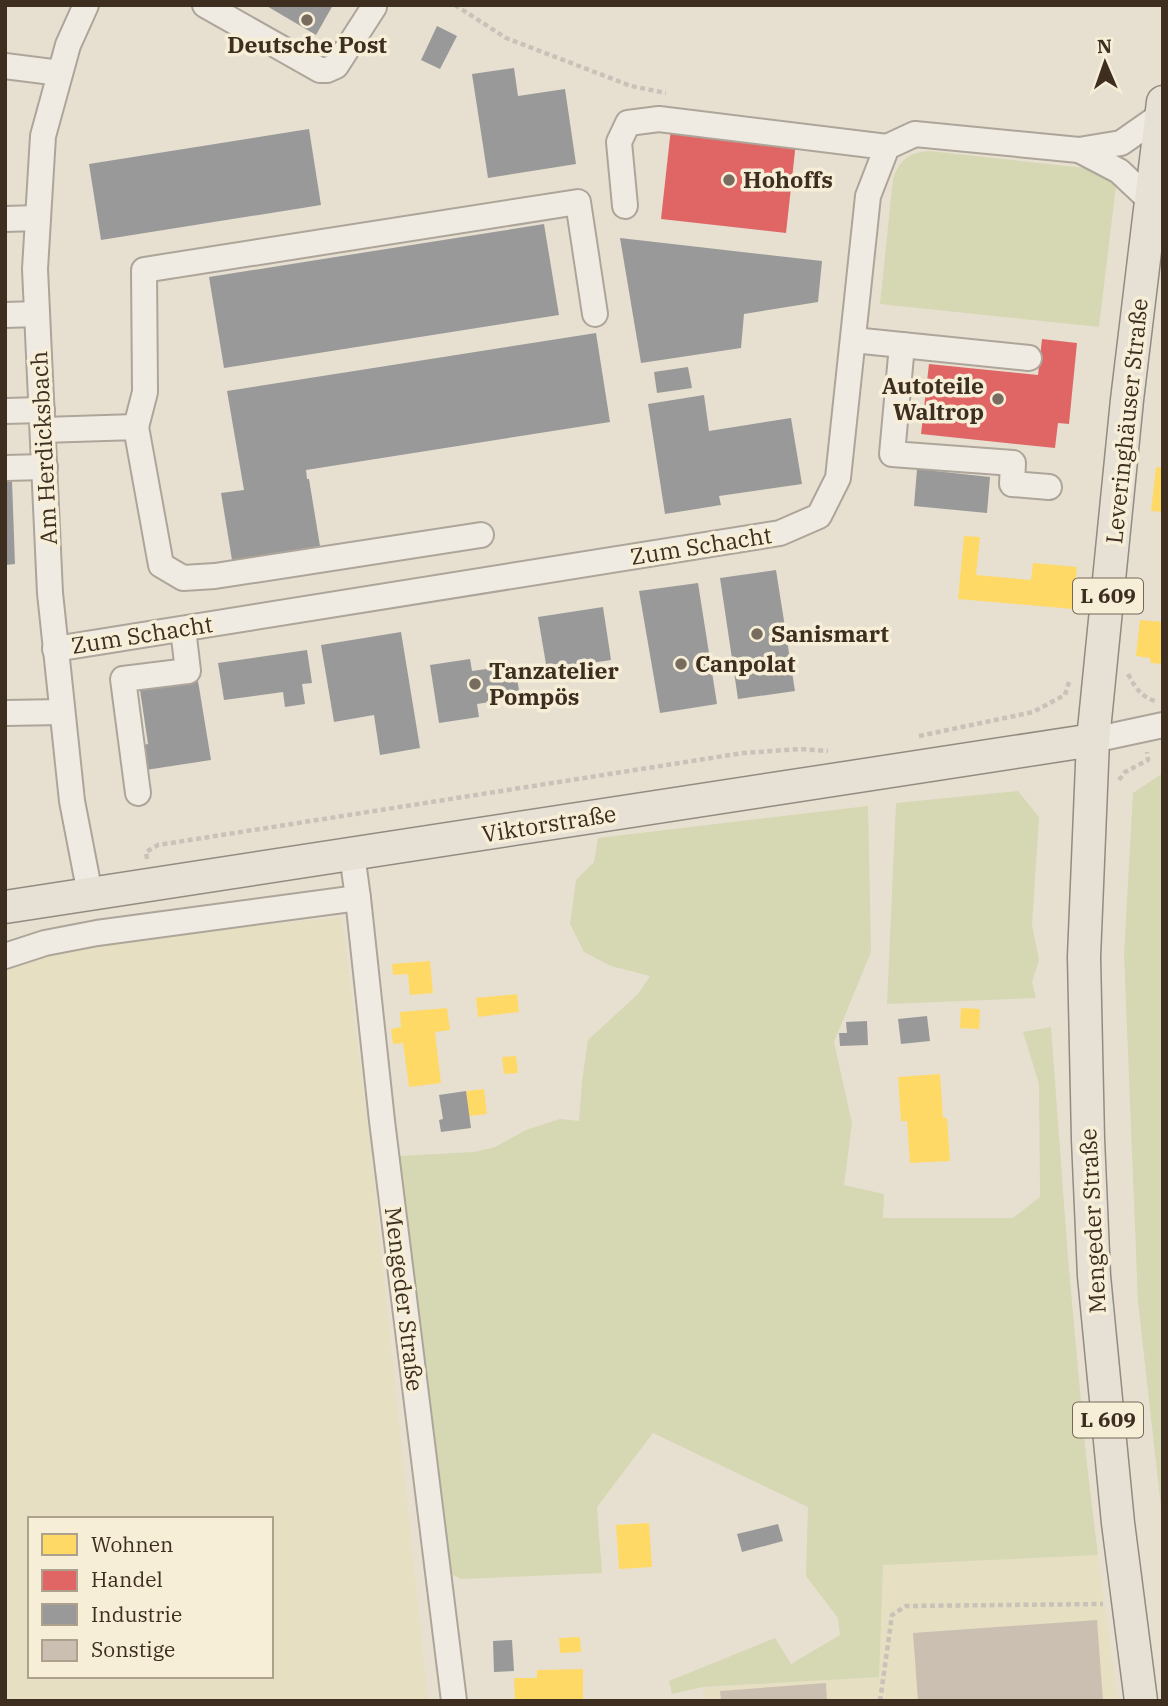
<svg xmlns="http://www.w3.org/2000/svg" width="1168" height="1706" viewBox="0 0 1168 1706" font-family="'IBM Plex Serif',serif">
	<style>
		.farmland { fill: #e6dfc2; fill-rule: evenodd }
		.green { fill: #d6d7b3 }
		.homes { fill: #ffd966 }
		.shops { fill: #e06666 }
		.industry { fill: #999 }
		.building { fill: #cbbfb2 }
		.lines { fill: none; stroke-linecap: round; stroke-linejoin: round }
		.minor-casing { stroke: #ada599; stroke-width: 28 }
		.major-casing { stroke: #928b80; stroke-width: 35 }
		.path { stroke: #c8c2b9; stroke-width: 4.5; stroke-dasharray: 5 3.5; stroke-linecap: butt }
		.minor { stroke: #efebe3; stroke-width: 24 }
		.major { stroke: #e6e1d4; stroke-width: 32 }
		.poi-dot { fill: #786c5e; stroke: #f7eed8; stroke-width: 2.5 }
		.labels { text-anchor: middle; stroke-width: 7; stroke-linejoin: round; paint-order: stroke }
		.shield { fill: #f7eed8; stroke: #756857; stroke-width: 2 }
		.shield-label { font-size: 21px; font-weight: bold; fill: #3d2e20 }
		.poi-label { font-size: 23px; font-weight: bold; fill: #3d2e20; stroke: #f7eed8; text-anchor: start }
		.street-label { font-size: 23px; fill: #3d2e20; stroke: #f7eed8 }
	</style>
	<rect width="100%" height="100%" fill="#e7e0d1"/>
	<g class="farmland">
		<path d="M342,917L369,1133L428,1701H5V967L50,951L221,922L234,928ZM30,1519H271V1676H30Z"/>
		<path d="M1098,1555L1118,1701H705L703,1688L879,1677L882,1565Z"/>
	</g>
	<g class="green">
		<path d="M930,151L1085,168C1098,171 1109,176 1116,186L1099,327L880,304L893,179C899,160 910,152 930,151Z"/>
		<path d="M1163,773V1525L1138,1302L1124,953L1133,793Z"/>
		<path d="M1018,791L1039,817L1032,925L1039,960L1032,982L1036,998L887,1004L896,803Z"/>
		<path d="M868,806L871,952L834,1042L852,1123L844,1185L884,1194L883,1218H1013L1040,1197L1039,1084L1023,1032L1051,1027L1068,1258L1086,1456L1098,1555L883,1565L879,1677L703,1687L672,1694L669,1681L775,1638L791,1664L840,1635L838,1618L806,1576L808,1507L653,1433L597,1507L602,1573L461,1579L451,1574L399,1156L474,1152L495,1147L526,1130L560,1119L579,1121L582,1082L588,1040L638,994L650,976L611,966L584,952L570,924L576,880L594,862L598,838Z"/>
	</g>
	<g class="homes">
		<path d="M1156,467L1163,468V512L1151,511Z"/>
		<path d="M964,536L980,537L976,575L1031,580L1033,563L1077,567L1073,609L958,599Z"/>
		<path d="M1140,620L1163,622V659L1160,664L1151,663L1150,658L1136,656Z"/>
		<path d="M430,961L433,993L410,995L408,974L393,975L392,964Z"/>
		<path d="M517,994L519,1012L478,1017L476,998Z"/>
		<path d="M447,1008L450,1030L435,1032L441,1083L409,1087L403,1043L393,1044L391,1029L401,1027L400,1012Z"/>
		<path d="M961,1008L980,1009L979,1029L960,1028Z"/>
		<path d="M516,1056L518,1073L504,1074L502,1057Z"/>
		<path d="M940,1074L943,1118H947L950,1161L910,1163L907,1121H901L898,1077Z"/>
		<path d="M484,1089L487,1114L469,1116L466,1091Z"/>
		<path d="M649,1523L652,1567L619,1569L616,1525Z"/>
		<path d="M580,1637L581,1652L560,1653L559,1638Z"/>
		<path d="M583,1669V1701H515L514,1678H537V1670Z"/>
	</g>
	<g class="shops">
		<path d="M671,128L796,142L786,233L661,219Z"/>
		<path d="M1042,339L1077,343L1069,424L1058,423L1055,448L921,434L929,364L1038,375Z"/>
	</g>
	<g class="industry">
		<path d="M265,5H333L316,35Z"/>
		<path d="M437,26L457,36L440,69L421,60Z"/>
		<path d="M514,68L518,96L565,89L576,164L488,178L472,74Z"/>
		<path d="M309,129L321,205L101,240L89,164Z"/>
		<path d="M544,224L559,315L224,368L209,277Z"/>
		<path d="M620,238L822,261L818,302L744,314L741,348L641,363Z"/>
		<path d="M596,333L610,422L306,470L307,479H309L320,546L232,560L221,493L244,490L227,391Z"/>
		<path d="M688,367L692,388L657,393L654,372Z"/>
		<path d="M704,395L709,431L791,418L802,484L719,496L721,505L665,514L648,404Z"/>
		<path d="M917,469L990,477L987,513L914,506Z"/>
		<path d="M12,481L15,564L5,565V482Z"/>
		<path d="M776,570L795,691L738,699L720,578Z"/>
		<path d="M698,583L717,704L660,713L639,591Z"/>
		<path d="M603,607L611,660L547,670L538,617Z"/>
		<path d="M401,632L420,748L380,755L374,715L334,722L321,645Z"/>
		<path d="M307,650L312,683L302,684L305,704L285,707L283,692L224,700L218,663Z"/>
		<path d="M470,659L472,671L515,665L520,697L477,704L479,717L439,723L430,665Z"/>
		<path d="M198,681L211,760L139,771L136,746L148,744L140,690Z"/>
		<path d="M927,1016L930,1041L901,1044L898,1019Z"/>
		<path d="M867,1021L868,1045L840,1046L839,1033H847L846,1022Z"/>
		<path d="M466,1091L471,1128L441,1132L439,1120L443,1119L439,1095Z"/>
		<path d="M778,1524L783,1541L742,1552L737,1534Z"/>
		<path d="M512,1640L514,1671L494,1672L493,1641Z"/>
	</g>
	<g class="building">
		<path d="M1097,1620L1103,1701H918L913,1633Z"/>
		<path d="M826,1683L827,1701H721L720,1691Z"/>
	</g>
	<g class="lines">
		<defs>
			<g id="minor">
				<path d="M86,5L68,45L43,136L35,269L50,593L72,801L90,894"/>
				<path d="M205,5L320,70H327L336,66L374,7"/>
				<path d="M5,66L60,73"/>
				<path d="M1079,150L1119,171L1151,201"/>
				<path d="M625,206L619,142L628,123L659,119L887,147"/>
				<path d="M5,219L38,218"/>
				<path d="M5,315L37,314"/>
				<path d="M853,340L1029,358"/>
				<path d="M902,345L892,454L1013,463L1012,484L1049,487"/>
				<path d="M5,411L42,410"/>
				<path d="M136,427L145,392L144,270L578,202L595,314"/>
				<path d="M43,430L136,427L161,565L183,578L215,576L481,535"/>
				<path d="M5,468L45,467"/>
				<path d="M55,649L780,533L819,516L838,478L868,196L887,147L915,134L1079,150L1121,143L1161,115"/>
				<path d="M5,713L62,712"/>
				<path d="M1093,740L1163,725"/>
				<path d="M138,793L123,679L188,671L183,629"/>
				<path d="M358,898L382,1121L454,1701"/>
				<path d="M5,956L45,943L97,933L358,898L352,854"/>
			</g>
			<g id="major">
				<path d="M5,907L1093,740"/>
				<path d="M1141,1701L1118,1523L1094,1276L1088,1139L1084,957L1093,740L1127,400L1163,102"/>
			</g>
		</defs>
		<use href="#minor" class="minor-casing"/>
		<use href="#major" class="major-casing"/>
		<g class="path">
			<path d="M455,5L506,38L631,86L666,93"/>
			<path d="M1128,674C1135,687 1140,696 1155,701"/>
			<path d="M919,736L1033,712L1065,695L1069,682"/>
			<path d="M1119,780L1125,772L1148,760L1147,752"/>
			<path d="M147,859L146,852L158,845L743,753L800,749L828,751"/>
			<path d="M880,1701L892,1615L906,1606L1103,1604"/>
		</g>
		<use href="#minor" class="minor"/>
		<use href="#major" class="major"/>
	</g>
	<g class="poi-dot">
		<circle cx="307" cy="20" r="7"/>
		<circle cx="729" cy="180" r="7"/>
		<circle cx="998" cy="399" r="7"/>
		<circle cx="757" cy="634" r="7"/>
		<circle cx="681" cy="664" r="7"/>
		<circle cx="475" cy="684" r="7"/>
	</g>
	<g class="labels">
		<g class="shield">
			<rect x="1073" y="578.5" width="70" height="35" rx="5"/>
			<rect x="1073" y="1402.5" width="70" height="35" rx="5"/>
		</g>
		<g class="shield-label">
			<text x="1108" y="603">L 609</text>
			<text x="1108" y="1427">L 609</text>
		</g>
		<g class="poi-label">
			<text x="307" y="53" text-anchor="middle">Deutsche Post</text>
			<text x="743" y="188">Hohoffs</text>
			<text x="984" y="394" text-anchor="end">Autoteile<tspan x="984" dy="26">Waltrop</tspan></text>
			<text x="771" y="642">Sanismart</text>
			<text x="695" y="672">Canpolat</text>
			<text x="489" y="679">Tanzatelier<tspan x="489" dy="26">Pompös</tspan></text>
		</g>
		<g class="street-label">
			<text transform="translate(1127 421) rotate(-84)" y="8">Leveringhäuser Straße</text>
			<text transform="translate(44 448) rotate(-93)" y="8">Am Herdicksbach</text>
			<text transform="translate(701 546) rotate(-9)" y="8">Zum Schacht</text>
			<text transform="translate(142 635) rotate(-9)" y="8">Zum Schacht</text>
			<text transform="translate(549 824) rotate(-9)" y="8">Viktorstraße</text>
			<text transform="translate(1093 1221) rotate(-93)" y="8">Mengeder Straße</text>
			<text transform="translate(404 1299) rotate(83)" y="8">Mengeder Straße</text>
		</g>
	</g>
	<rect width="1168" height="1706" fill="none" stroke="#3d2e20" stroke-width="14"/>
	<rect x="28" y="1517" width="245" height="161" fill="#f7eed8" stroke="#ada18e" stroke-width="2"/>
	<rect x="42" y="1534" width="35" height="21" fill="#ffd966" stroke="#ada18e" stroke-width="2"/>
	<text x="91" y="1552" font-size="21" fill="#3d2e20">Wohnen</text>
	<rect x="42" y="1570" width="35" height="21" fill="#e06666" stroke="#ada18e" stroke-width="2"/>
	<text x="91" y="1587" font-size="21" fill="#3d2e20">Handel</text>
	<rect x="42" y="1604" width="35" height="21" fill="#999999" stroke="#ada18e" stroke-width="2"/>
	<text x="91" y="1622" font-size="21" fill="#3d2e20">Industrie</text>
	<rect x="42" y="1640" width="35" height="21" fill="#cbbfb2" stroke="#ada18e" stroke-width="2"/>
	<text x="91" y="1657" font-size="21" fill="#3d2e20">Sonstige</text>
	<g transform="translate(1105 63) rotate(358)" stroke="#f7eed8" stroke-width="5" paint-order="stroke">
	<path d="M0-5L12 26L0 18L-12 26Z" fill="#3d2e20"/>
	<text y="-10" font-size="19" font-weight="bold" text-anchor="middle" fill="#3d2e20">N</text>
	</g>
</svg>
